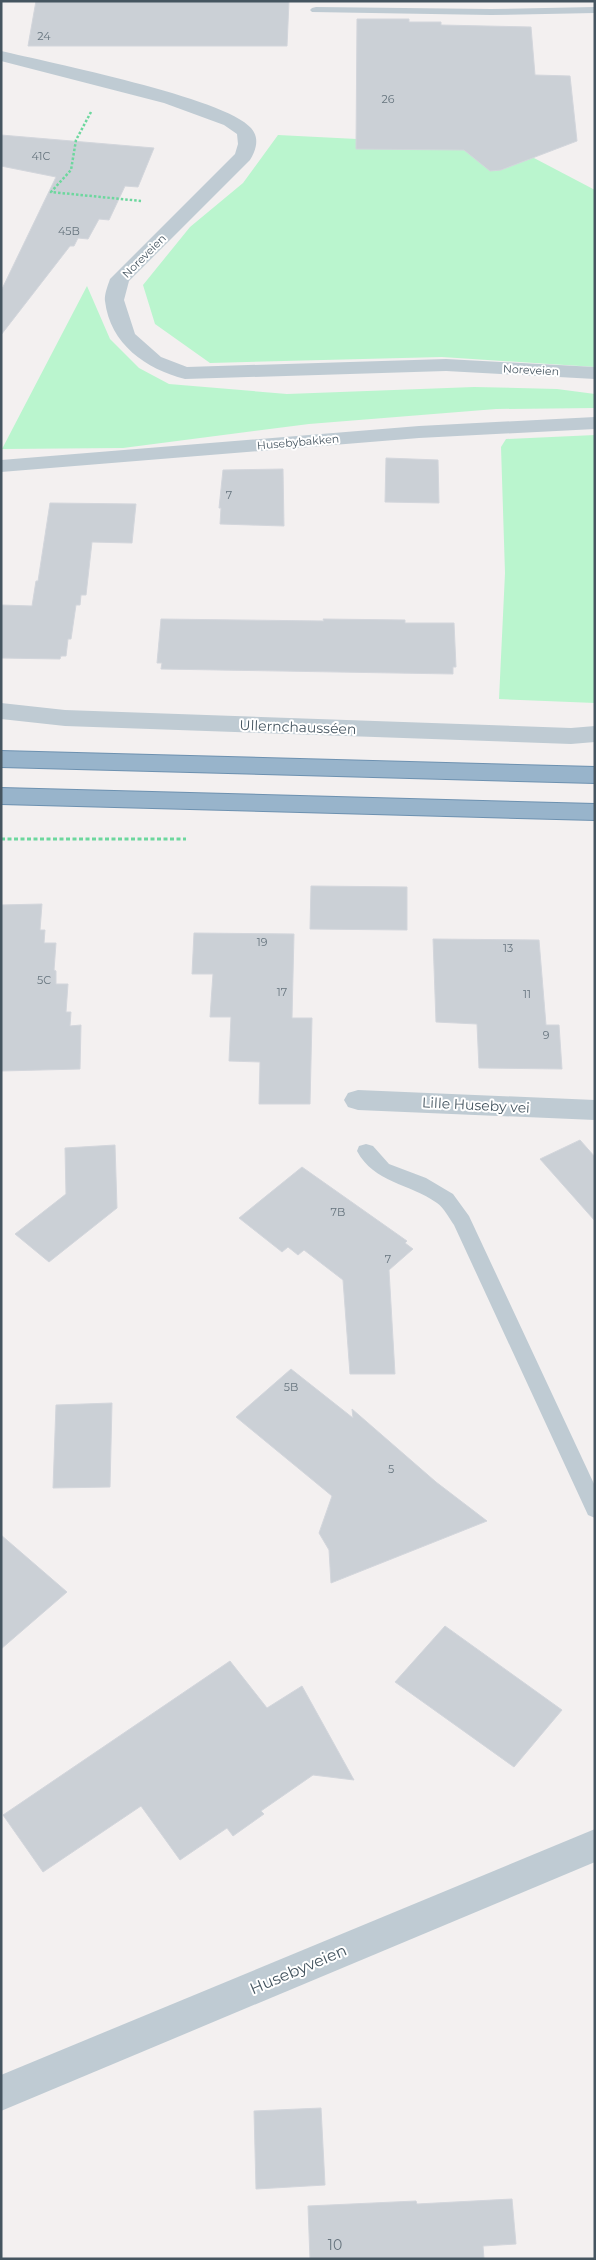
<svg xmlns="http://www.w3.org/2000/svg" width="596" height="2260" viewBox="0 0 596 2260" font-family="Montserrat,sans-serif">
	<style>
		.green { fill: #baf5ce }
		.building { fill: #cbd0d6; stroke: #d3d6dc }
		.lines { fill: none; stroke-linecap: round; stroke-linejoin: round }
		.trunk-casing { stroke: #6d91b0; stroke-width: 2 }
		.path-far1 { stroke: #6dd79e; stroke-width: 2.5; stroke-dasharray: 2.5 2; stroke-linecap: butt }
		.path { stroke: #6dd79e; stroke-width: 3; stroke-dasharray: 4 2.5; stroke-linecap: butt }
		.service { fill: #bfcbd3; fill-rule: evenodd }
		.minor { fill: #bfcbd3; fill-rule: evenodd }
		.trunk { fill: #98b4cb; fill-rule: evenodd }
		.labels { text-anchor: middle; stroke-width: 4; stroke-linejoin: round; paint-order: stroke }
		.number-label { font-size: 11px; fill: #66747e }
		.far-street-label { font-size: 11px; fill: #455560; stroke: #fff }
		.street-label { font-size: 14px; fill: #455560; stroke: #fff }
		.near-number-label { font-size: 14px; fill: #66747e }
		.near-street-label { font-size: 16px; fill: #455560; stroke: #fff }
	</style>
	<rect width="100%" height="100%" fill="#f3f0f0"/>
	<g class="green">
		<path d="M278,135L513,147L595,190V367L442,357L210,363L155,324L143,285L190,227L243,183Z"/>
		<path d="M87,286L110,339L139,368L169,384L287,394L474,387L557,389L595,394V408L496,409L309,424L123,448L2,449Z"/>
		<path d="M595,435V703L499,699L505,573L501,447L506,439Z"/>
	</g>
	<g class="building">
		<path d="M36,1H289L287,46H28Z"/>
		<path d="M357,19H409V22H441V25L531,27L535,75L570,76L577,141L501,170L490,171L464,150L356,149Z"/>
		<path d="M1,135L154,148L138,187L125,186L109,220L99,219L88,239L78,238L74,246H70L1,335V291L56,177L1,166Z"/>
		<path d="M386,458L438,460L439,503L385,502Z"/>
		<path d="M283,469L284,526L220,524L221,508H219L223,470Z"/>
		<path d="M50,503L136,504L132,543L92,542L86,595H81L80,605H76L71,639H68L66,656H61L60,659L1,658V605L32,606L36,581H38Z"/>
		<path d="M161,619L324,621L323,619L405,620V623H454L456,667H453V674L161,669L162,663H157Z"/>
		<path d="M311,886L407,887V930L310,929Z"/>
		<path d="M42,904L40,930H45L44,943H56L54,970L56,971V984H68L66,1012H71L70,1026L81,1025L80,1069L1,1071V905Z"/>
		<path d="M194,933L294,934L292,1018H312L310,1104H259L260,1062L229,1061L231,1017H210L213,974H192Z"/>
		<path d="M433,939L539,940L546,1025H559L562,1069L479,1068L477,1024L436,1022Z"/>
		<path d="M580,1140L595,1157V1221L540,1159Z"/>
		<path d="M115,1145L117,1208L49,1262L15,1234L66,1194L65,1148Z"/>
		<path d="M302,1167L407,1241L405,1243L413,1249L389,1270L395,1374H350L343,1280L304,1250L298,1255L288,1247L282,1252L239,1218Z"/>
		<path d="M291,1369L353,1418L352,1409L436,1482L487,1521L331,1583L329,1550L319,1533L332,1496L236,1417Z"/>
		<path d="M112,1403L110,1487L53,1488L56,1405Z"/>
		<path d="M1,1535L67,1592L1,1649Z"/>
		<path d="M445,1626L562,1710L514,1767L395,1682Z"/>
		<path d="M230,1661L267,1708L302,1686L354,1780L313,1775L261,1811L264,1814L233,1836L227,1828L180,1860L141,1806L43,1872L3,1815Z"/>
		<path d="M321,2108L325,2185L256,2189L254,2111Z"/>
		<path d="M512,2199L516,2244L483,2246L484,2259H310L308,2206L416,2201L417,2204Z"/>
	</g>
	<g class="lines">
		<defs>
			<g id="trunk">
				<path d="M1,751L595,767V783L1,767Z"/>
				<path d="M1,788L595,804V820L1,804Z"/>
			</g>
		</defs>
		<use href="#trunk" class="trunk-casing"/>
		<path class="path-far1" d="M91,112L76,140L71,170L51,192L141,201"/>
		<path class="path" d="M1,839H186"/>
		<g class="service">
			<path d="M316,7L491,9L595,7V13L491,15L312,12L310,10L312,8Z"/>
			<path d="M366,1144L373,1146L389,1164L426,1178L453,1194L469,1216L595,1486V1518L588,1515L454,1225C449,1218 444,1208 437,1203C409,1183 374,1183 357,1151L359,1146Z"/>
		</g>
		<g class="minor">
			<path d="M1,51C47,62 226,98 251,128C260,138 256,150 250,160L129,281L124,300L135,334L161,357L187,367L446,359L595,367V379L446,371L185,379C146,369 110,344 105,301C104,295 108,285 110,279L235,154L238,144L237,134L224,125L164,103L1,61Z"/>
			<path d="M595,417V429L419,438L1,472V460L419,426Z"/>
			<path d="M1,703L65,710L571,728L595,726V742L571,744L65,726L1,719Z"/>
			<path d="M358,1090L595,1100V1120L358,1110L348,1107L344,1100L348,1093Z"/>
			<path d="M595,1829V1862L1,2111V2075Z"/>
		</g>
		<use href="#trunk" class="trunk"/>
	</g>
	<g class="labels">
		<g class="number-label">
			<text x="44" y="40">24</text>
			<text x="388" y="103">26</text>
			<text x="41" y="160">41C</text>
			<text x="69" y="235">45B</text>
			<text x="229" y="499">7</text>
			<text x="262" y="946">19</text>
			<text x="508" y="952">13</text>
			<text x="44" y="984">5C</text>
			<text x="282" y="996">17</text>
			<text x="527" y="998">11</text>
			<text x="546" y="1039">9</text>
			<text x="338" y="1216">7B</text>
			<text x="388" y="1263">7</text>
			<text x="291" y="1391">5B</text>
			<text x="391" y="1473">5</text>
		</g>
		<g class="far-street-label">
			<text transform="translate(144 256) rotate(-45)" y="4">Noreveien</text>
			<text transform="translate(531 370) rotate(3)" y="4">Noreveien</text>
			<text transform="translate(298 442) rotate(-5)" y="4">Husebybakken</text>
		</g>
		<g class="street-label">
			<text transform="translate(298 727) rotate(2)" y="5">Ullernchausséen</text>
			<text transform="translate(476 1105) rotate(3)" y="5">Lille Huseby vei</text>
		</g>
		<g class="near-number-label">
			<text x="335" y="2250">10</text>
		</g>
		<g class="near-street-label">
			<text transform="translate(298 1969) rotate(-23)" y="6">Husebyveien</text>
		</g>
	</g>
	<rect width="596" height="2260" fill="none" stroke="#455560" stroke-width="5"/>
</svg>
